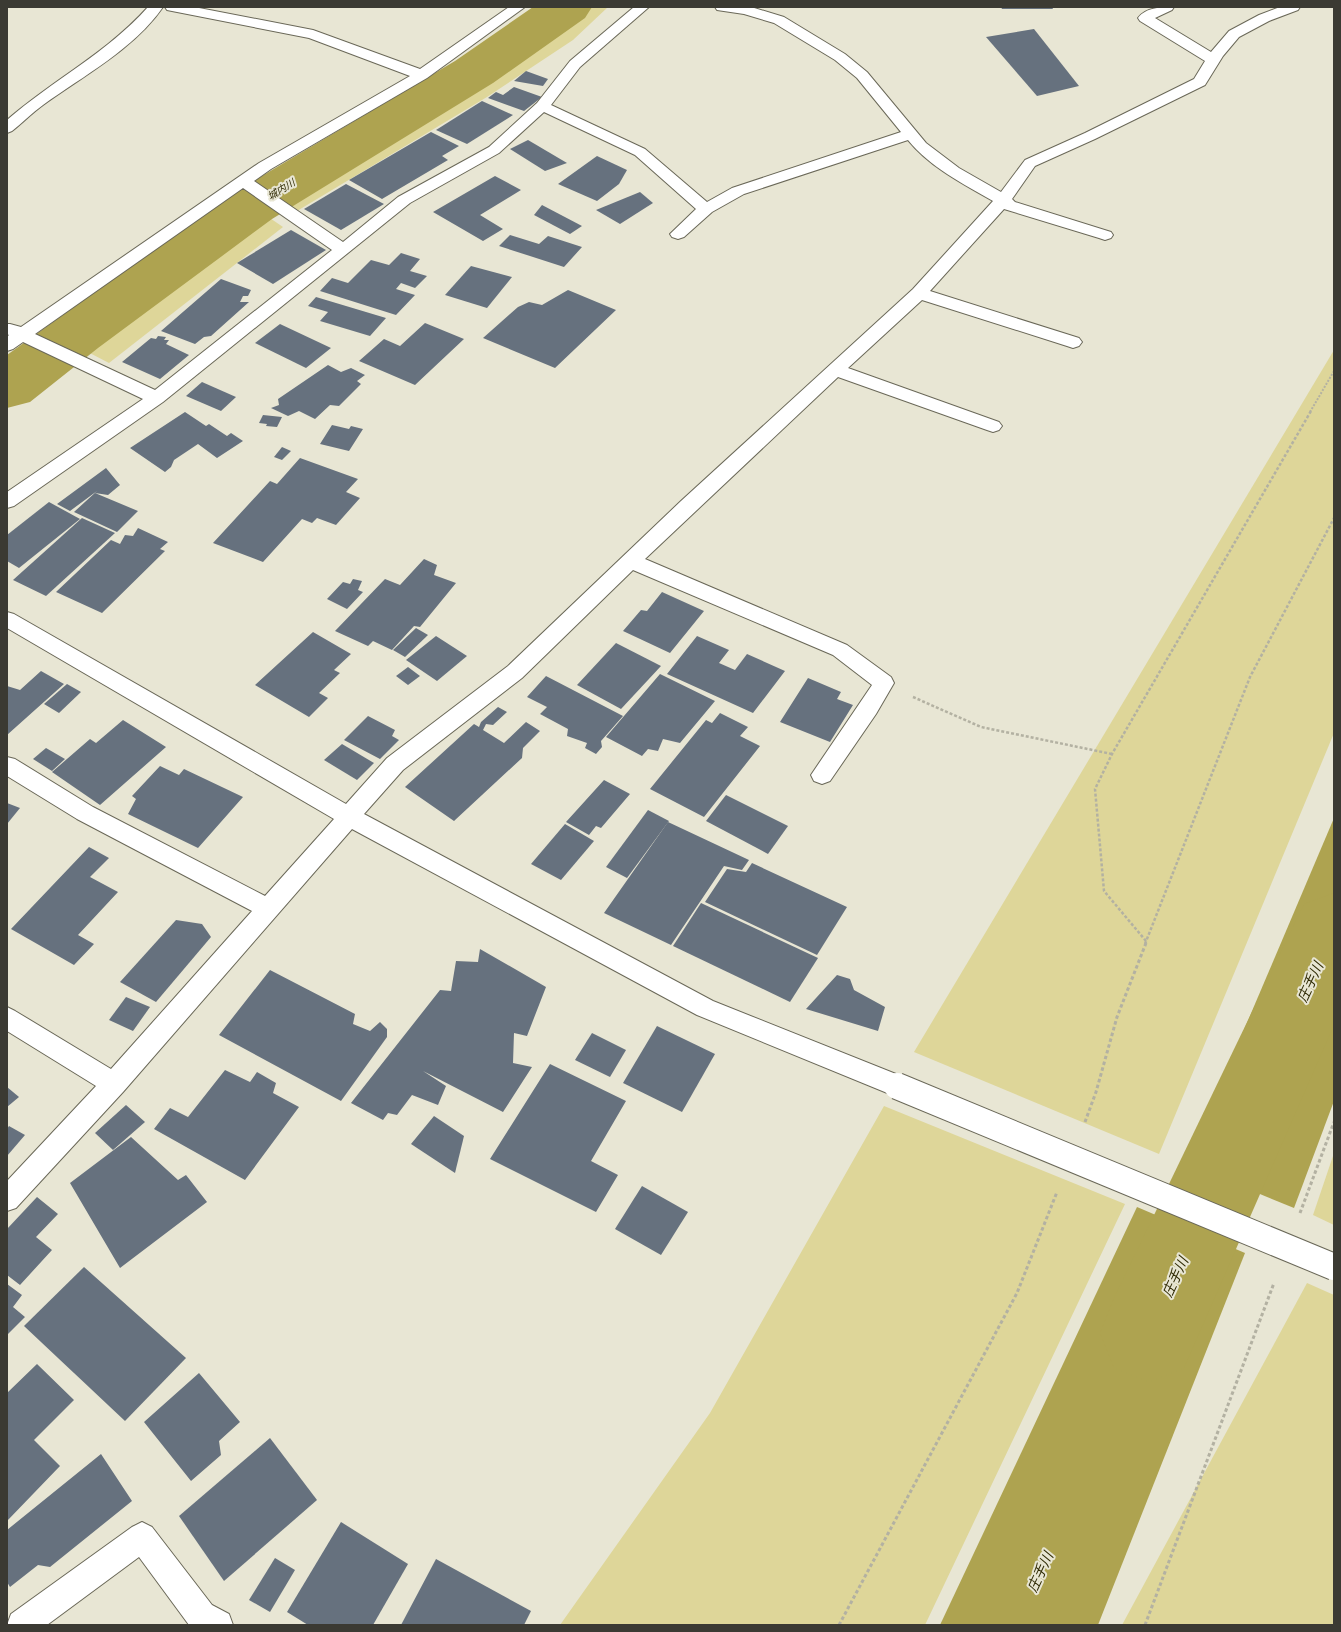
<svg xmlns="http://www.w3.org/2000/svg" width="1341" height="1632" viewBox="0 0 1341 1632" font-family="'Noto Sans','Noto Sans JP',sans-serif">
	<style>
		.green { fill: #ded699 }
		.water { fill: #aea350 }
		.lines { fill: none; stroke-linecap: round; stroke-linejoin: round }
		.river { fill: #aea350; fill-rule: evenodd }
		.building { fill: #66717e }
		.minor-casing { stroke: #6a6858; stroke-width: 2 }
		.path-far2 { stroke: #b3b1a2; stroke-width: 2; stroke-dasharray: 2 1.5; stroke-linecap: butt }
		.path-far1 { stroke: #b3b1a2; stroke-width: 2.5; stroke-dasharray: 3 2; stroke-linecap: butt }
		.path { stroke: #b3b1a2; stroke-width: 3; stroke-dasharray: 3.5 2.5; stroke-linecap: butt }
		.minor { fill: #fff; fill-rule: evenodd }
		.minor-bridge-casing { stroke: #6a6858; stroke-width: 28; stroke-linecap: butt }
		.minor-bridge { stroke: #fff; stroke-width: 26 }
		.labels { text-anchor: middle; stroke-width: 4; stroke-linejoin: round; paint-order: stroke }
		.far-water-label { font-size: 10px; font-style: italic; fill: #302b05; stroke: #e8e6d4 }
		.near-water-label { font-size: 14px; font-style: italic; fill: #302b05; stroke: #e8e6d4 }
	</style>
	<rect width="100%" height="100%" fill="#e8e6d4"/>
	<g class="green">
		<path d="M581,7H608L573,40L487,97L297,211L285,200C386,140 490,81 581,7Z"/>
		<path d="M264,214L283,227L109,363L82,349Z"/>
		<path d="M1334,350V733L1159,1154L914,1052Z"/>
		<path d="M884,1106L1125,1204L925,1625H560L710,1413Z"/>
		<path d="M1334,1153V1225L1313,1215Z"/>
		<path d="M1307,1283L1334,1295V1625H1122Z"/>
	</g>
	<g class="water">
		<path d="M1334,818V1101L1294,1208L1187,1164Z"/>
		<path d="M1137,1207L1245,1253L1098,1625H940Z"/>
	</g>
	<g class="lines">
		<g class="river">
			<path d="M533,7H592L585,18L493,83L272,219L98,348L30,402L7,408V355L230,195L455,61Z"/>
			<path d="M1334,893V1025L1184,1368L1149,1382L1114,1368L1100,1333L1114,1298L1304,904Z"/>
		</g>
	</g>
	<g class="building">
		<path d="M1001,7H1052L1053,9H1002Z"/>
		<path d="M1034,29L1079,86L1037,96L986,37Z"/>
		<path d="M526,71L548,79L543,86L514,81Z"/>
		<path d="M514,87L542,97L524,111L488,98L496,92L503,95Z"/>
		<path d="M482,101L513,115L467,144L436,130Z"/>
		<path d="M431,132L459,146L442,156L448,160L382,199L349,180Z"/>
		<path d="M528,140L567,163L545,171L510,149Z"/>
		<path d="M597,156L627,170L619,184L597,201L558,184Z"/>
		<path d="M495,176L521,190L480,215L503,229L483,241L433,212Z"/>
		<path d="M346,184L384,204L341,230L304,209Z"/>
		<path d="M640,192L653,203L620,224L596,210Z"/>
		<path d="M542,205L582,226L570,234L534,215Z"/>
		<path d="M291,230L326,250L273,284L237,263Z"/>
		<path d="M510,235L539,244L548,236L582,247L564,267L499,246Z"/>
		<path d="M401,253L420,259L410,271L427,276L415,288L401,283L396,289L415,295L396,315L320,291L332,278L348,283L371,260L389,265Z"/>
		<path d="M471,266L512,277L487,308L445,295Z"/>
		<path d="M221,279L251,290L248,296H243L240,302H249L211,336L204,337L195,344L161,331Z"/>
		<path d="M568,290L616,310L555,368L483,338L518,307L529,302L542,305Z"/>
		<path d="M316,297L386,318L370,336L320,321L328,312L308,306Z"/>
		<path d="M425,323L464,339L415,385L359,361L384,339L400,346Z"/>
		<path d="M280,324L331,348L306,368L255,343Z"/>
		<path d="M158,336L166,337L164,340H169L166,344L189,355L160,379L122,362L151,338L156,339Z"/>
		<path d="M328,365L341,372L351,368L365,375L357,381L361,384L339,406L330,405L315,419L299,411L288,416L271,408L279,405L278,399Z"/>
		<path d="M202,382L236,397L221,411L186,396Z"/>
		<path d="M185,412L206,426L209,424L227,436L231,433L243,441L217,458L198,444L174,460L171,467L165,472L130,448Z"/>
		<path d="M263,415L282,417L277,427L266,426L267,424L259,423Z"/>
		<path d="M332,425L349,429L351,426L363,429L349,451L320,444Z"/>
		<path d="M282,447L291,451L282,460L274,457Z"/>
		<path d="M300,458L358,479L346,492L360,498L336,525L317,518L312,523L302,519L263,562L213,543L270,481L277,484Z"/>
		<path d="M106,468L120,485L108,495L95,493L138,511L117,532L74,512L97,491L70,511L57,504Z"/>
		<path d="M49,502L80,519L19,568L7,561V535Z"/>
		<path d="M82,518L115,533L46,596L13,580Z"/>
		<path d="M138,528L168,542L160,549L165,551L102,613L56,592L111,540L120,544L125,535L133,536Z"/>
		<path d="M424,559L437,565L434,575L456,583L420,627L414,626L392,650L373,641L368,646L335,631L385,579L400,585Z"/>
		<path d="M353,579L362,581L358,590L363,592L347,609L327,599L343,582L350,584Z"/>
		<path d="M662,592L704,611L670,653L623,631L641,610L647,611Z"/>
		<path d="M416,628L428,635L405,657L393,650Z"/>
		<path d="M313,632L351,654L334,670L340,673L319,693L328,698L309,717L255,685Z"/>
		<path d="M436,636L467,656L437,681L406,660Z"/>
		<path d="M697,636L729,650L719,663L735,670L747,654L785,671L753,713L667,674Z"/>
		<path d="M616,643L661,666L621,709L577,685Z"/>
		<path d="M408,667L420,676L408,685L396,676Z"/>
		<path d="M41,671L64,684L7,735V686L20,690Z"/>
		<path d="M660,674L715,701L680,743L663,739L658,751L648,749L642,756L606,737Z"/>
		<path d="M546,676L623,716L601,741L602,747L596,754L585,748L587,743L567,736L568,729L540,714L547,707L527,697Z"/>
		<path d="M808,678L841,692L837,699L853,705L830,742L780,722Z"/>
		<path d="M67,684L81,692L59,713L44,704Z"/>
		<path d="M498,707L507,712L493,725L486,724L483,730L504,743L526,722L540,731L523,748L522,758L454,821L405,787L474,724L479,727L481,722Z"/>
		<path d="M720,713L748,727L740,736L760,746L704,817L650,789L706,720L712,723Z"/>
		<path d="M368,716L395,730L392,736L399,740L380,759L344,740Z"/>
		<path d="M123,720L166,747L100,805L52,772L90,739L96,743Z"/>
		<path d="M342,744L374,763L357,780L324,760Z"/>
		<path d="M46,748L65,759L52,771L33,759Z"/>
		<path d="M160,766L179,775L184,769L243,797L198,848L128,814L136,799L132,796Z"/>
		<path d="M604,780L630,794L601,828L596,826L589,835L566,822Z"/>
		<path d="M726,795L788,826L768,854L706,821Z"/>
		<path d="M7,803L20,808L7,824Z"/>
		<path d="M648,810L669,821L627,878L606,867Z"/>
		<path d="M668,822L749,860L742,870L724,866L671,945L604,913Z"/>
		<path d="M565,824L594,841L561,880L531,864Z"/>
		<path d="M89,847L109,858L90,877L118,892L78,935L94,944L74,965L11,929Z"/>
		<path d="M752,863L847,907L817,955L705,902L727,869L746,872Z"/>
		<path d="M701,903L818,958L790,1002L673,946Z"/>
		<path d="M176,920L202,924L211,937L156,1002L120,982Z"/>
		<path d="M480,949L546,987L527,1036L514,1033L513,1063L532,1067L503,1112L423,1071L446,1086L438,1105L412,1095L397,1115L388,1113L383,1120L351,1103L440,990L451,991L456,961L478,962Z"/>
		<path d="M270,970L355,1014L353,1024L370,1031L380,1022L387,1029V1037L341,1101L219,1035Z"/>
		<path d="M837,975L850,979L854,990L885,1007L878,1031L806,1009Z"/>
		<path d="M126,997L150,1007L133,1031L109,1020Z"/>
		<path d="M657,1026L715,1054L682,1112L623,1083Z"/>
		<path d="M592,1033L626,1050L610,1077L575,1060Z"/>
		<path d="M550,1064L626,1101L591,1161L618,1175L596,1212L490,1159Z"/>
		<path d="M225,1070L250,1082L257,1072L276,1083L273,1093L299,1107L245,1180L154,1129L170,1108L188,1117Z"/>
		<path d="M7,1087L19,1097L7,1107Z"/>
		<path d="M126,1105L145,1122L113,1150L95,1133Z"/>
		<path d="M434,1116L464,1136L455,1173L411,1144Z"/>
		<path d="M9,1126L25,1135L7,1156V1129Z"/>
		<path d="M131,1137L178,1180L186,1175L207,1202L120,1268L70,1183Z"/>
		<path d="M642,1186L688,1212L661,1255L615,1229Z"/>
		<path d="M37,1197L58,1214L36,1237L52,1250L20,1285L7,1275V1229Z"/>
		<path d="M84,1267L186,1358L125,1421L24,1326Z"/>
		<path d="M7,1284L22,1295L13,1307L25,1317L7,1335Z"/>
		<path d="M37,1364L74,1400L34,1440L60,1466L7,1521V1393Z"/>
		<path d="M199,1373L240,1422L219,1441L221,1455L191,1481L144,1422Z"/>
		<path d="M270,1438L317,1500L224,1581L179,1516Z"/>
		<path d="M101,1454L132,1501L50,1567L38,1565L10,1587L7,1582V1530Z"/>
		<path d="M341,1522L408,1564L373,1625H308L287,1612Z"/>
		<path d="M275,1558L295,1570L270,1612L249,1600Z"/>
		<path d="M436,1559L531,1611L524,1625H401Z"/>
	</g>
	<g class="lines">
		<defs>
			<g id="minor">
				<path d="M148,7H163C134,49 83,76 43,105C32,113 22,123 12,131L7,133V120C53,80 107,53 148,7Z"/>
				<path d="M165,7H194L313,30L420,69L509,7H525L427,78L271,169L254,181L343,242L398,197L489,147L537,103L570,61L634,7H649L580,67L551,105L645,149L707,202L732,188L901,132L857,78L835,60L774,23L744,14L717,10L715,7H751L784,17L845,54L867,72L926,143L959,168L1001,192L1025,160L1085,133L1194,79L1205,61L1140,21L1138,18C1146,7 1162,7 1174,7L1172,10L1155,18L1211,52L1229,31L1259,15L1280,7H1300L1298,10L1269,21L1239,37L1223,56L1205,85L1095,139L1035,166L1012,199L1015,202L1111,232L1113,235L1111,238L1105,240L1099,238L1004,209L930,291L1079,338L1082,342L1079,346L1073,348L1067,346L922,300L848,368L999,422L1002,426L999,430L993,432L987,430L838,377L645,559L847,645L891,677L894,683L876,714L830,781L822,784L814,781L811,775L872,685L833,655L633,570L522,678L403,770L364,814L713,1001L906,1078L909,1086L906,1094L897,1097L697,1015L352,829L123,1092L16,1208L7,1211V1181L96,1086L7,1031V1007L15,1011L111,1069L252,911L77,819L7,776V757L15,759L93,807L265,896L334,819L7,628V612L14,614L346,804L387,758L508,666L681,501L913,289L993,201C963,184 930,167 908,140L744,194L712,212L684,237L678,239L672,237L670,234L696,209L635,155L544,112L499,153L410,203L163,402L14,506L7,508V492L143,399L23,342L13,349L7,351V337L9,335L7,334V324H10L21,327L259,163L410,76L309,38L172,11L167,10ZM243,188L332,250L155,390L35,334Z"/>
				<path d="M142,1522L152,1527L212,1605L229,1614L233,1625H189L139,1557L47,1625H7L11,1614L132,1527Z"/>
			</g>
		</defs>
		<use href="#minor" class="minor-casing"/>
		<path class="path-far2" d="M1310,412L1334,371"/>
		<g class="path-far1">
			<path d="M913,697L981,727L1112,754"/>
			<path d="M1146,941L1104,891L1095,789L1112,754L1311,411"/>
			<path d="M1145,944L1250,677L1334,518"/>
		</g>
		<g class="path">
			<path d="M1085,1122L1096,1092L1117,1017L1146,943"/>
			<path d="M1300,1213L1334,1122"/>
			<path d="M839,1625L1017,1293L1057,1192"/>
			<path d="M1145,1625L1274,1283"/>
		</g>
		<use href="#minor" class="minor"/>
		<defs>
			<path id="minor-bridge" d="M897,1086L1334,1267"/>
		</defs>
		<use href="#minor-bridge" class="minor-bridge-casing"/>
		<use href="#minor-bridge" class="minor-bridge"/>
	</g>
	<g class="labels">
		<g class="far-water-label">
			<text transform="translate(281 189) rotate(-31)" y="4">城内川</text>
		</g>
		<g class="near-water-label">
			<text transform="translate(1310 982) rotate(-65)" y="5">庄手川</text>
			<text transform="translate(1175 1277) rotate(-65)" y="5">庄手川</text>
			<text transform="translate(1040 1572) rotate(-65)" y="5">庄手川</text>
		</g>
	</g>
	<rect width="1341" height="1632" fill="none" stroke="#3b3a33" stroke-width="16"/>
</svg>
